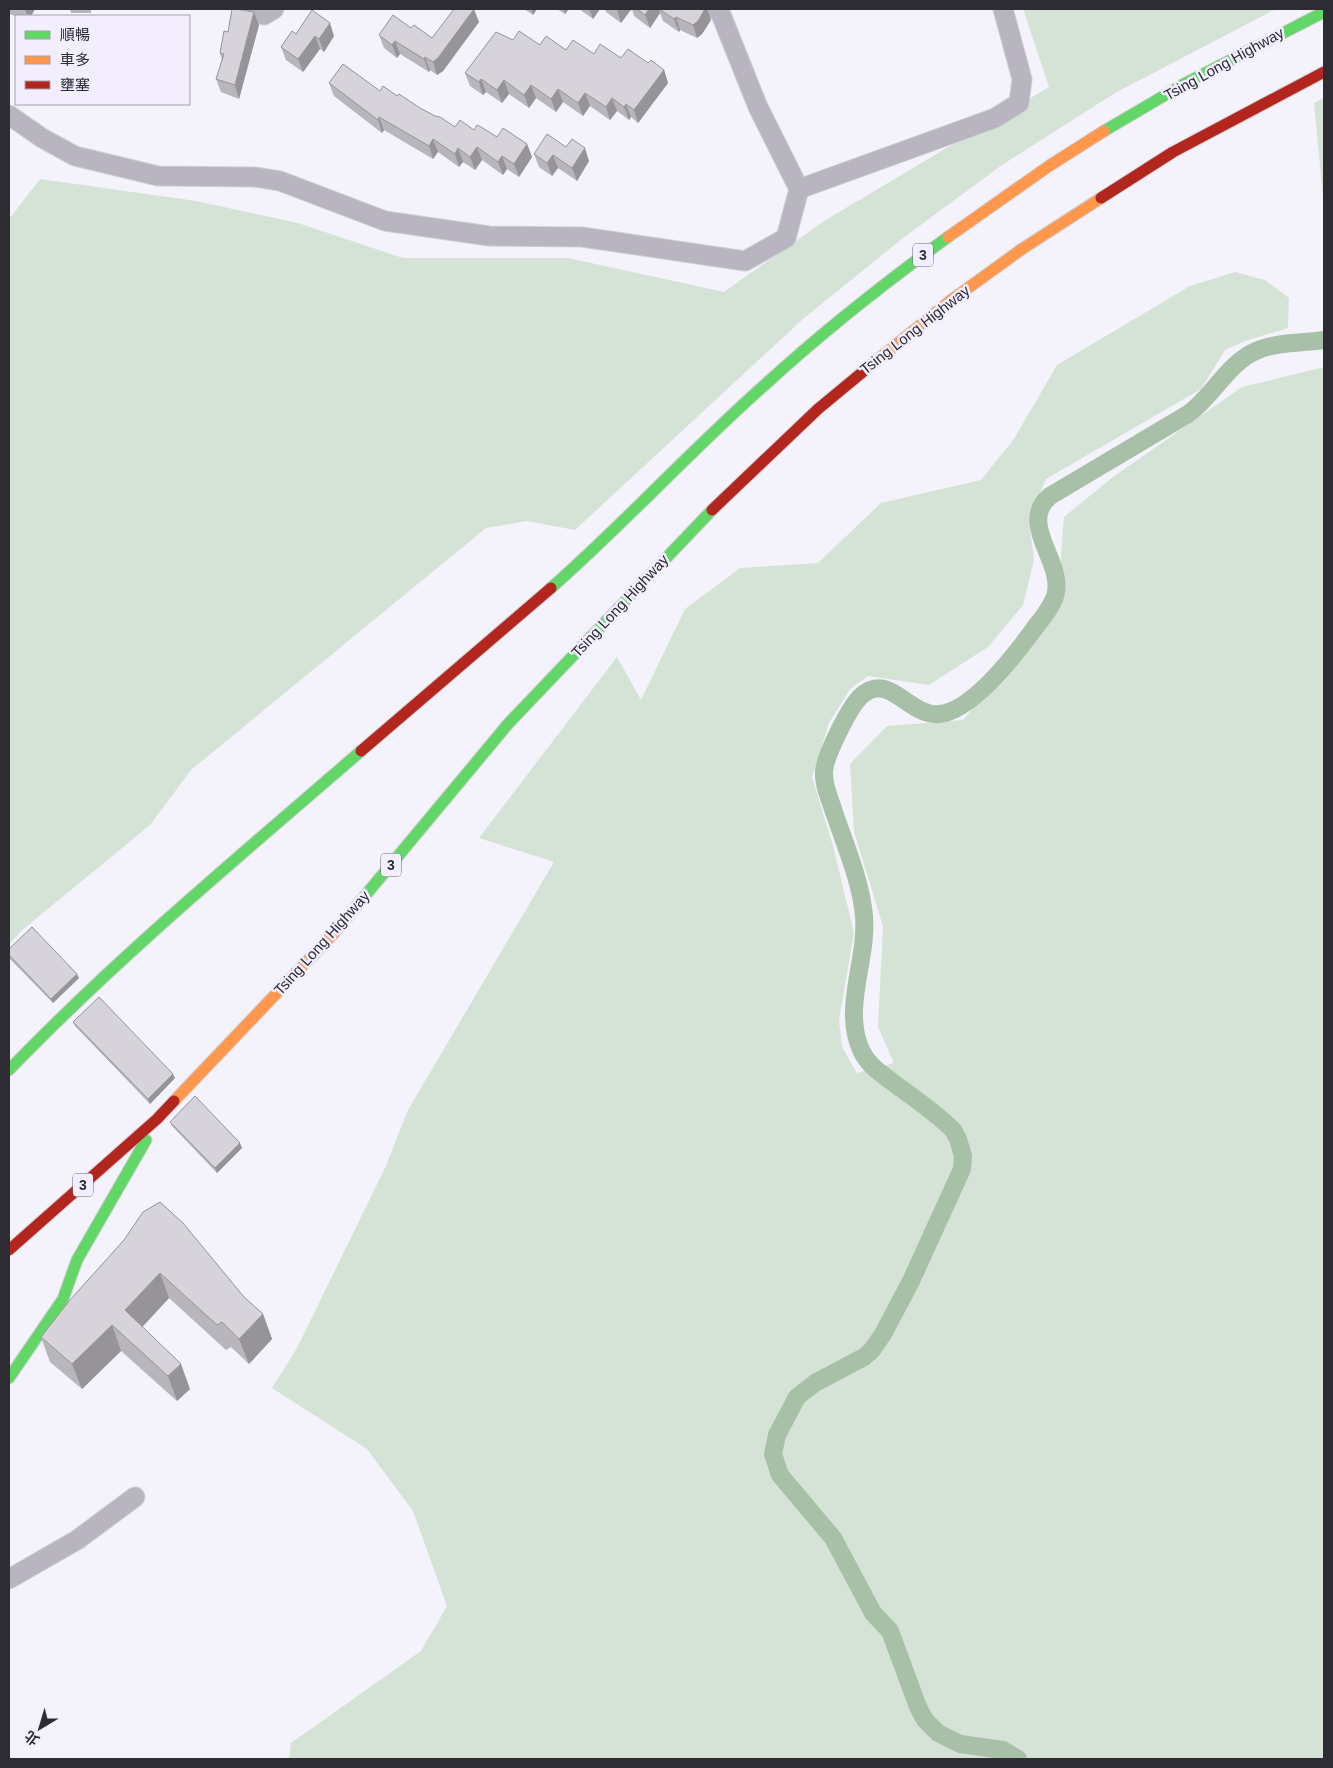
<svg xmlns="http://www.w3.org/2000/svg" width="1333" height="1768" viewBox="0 0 1333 1768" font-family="Helvetica,'Noto Sans TC',sans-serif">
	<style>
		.green { fill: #d5e3d6 }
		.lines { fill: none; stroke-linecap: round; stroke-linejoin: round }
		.canal { stroke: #a8c0a7; stroke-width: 18 }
		.street-casing { stroke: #d1cfd5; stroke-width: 21 }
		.fast-casing { stroke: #d1cfd5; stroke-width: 13 }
		.slow-casing { stroke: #d1cfd5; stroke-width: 13 }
		.jam-casing { stroke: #d1cfd5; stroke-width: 13 }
		.street { stroke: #b8b4c0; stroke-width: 19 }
		.fast { stroke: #63d668; stroke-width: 11 }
		.slow { stroke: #ff974d; stroke-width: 11 }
		.jam { stroke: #b3261e; stroke-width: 11 }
		.wall { fill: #b8b5bc }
		.shaded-wall { fill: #969499 }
		.building { fill: #d6d3db; stroke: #969499 }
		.labels { text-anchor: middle; stroke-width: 5; stroke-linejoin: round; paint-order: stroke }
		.shield { fill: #f3eefd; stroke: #696670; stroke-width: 1 }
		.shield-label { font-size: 14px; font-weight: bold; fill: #2e2c33 }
		.street-label { font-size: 15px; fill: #2e2c33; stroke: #f3eefd }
	</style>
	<rect width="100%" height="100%" fill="#f4f2fa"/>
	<g class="green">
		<path d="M1023,9H1276L1115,93L1002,165L903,238L803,319L575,530L527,521L486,528L191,770L150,825L21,931L9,945V219L40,179L196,201L298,223L403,258H568L724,292L824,221L1049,87Z"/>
		<path d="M1324,98V207L1314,103Z"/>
		<path d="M1235,272L1265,280L1289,298L1288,328L1245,341L1225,350L1201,389L1046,479L1029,520L1034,560L1023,605L988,647L929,685L868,676L850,689L829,723L812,777L833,846L854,933L839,1020L842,1047L857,1073L894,1063L878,1027L883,926L854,832L850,764L887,726L963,720L1057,607L1064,517L1113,477L1242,387L1324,367V1759H289L291,1743L421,1651L447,1606L413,1511L367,1449L272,1388L297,1348L385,1168L408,1110L554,862L479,838L617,657L641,700L685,609L740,568L818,563L881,503L981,480L1014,439L1057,365L1190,286Z"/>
	</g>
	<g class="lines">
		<path class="canal" d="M1018,1759L1003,1750L960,1744L938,1733L925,1720L918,1707L890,1631L873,1613L833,1538L780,1475L773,1454L777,1435L797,1397L815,1383L864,1357L872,1350L883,1334L911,1281L962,1169L963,1156L958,1139L953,1130C937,1114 917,1100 899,1087C885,1076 870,1068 862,1052C841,1010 868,960 864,916C861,881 845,845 834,812C830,799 823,785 824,771C825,756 849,708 860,697C889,669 909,718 940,714C973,710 1015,655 1034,629C1042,618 1054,605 1056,592C1062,560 1018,523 1050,496L1188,414C1213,396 1228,363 1256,351C1275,342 1303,343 1324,340"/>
		<defs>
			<g id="street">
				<path d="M250,9L264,15L274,9"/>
				<path d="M9,115L42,138L75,156L158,176L254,177L280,181L385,221L489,236L582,237L745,261L786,238L799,189L758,107L720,12L715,9"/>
				<path d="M799,189L995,118L1019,103L1022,79L1003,9"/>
				<path d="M9,1579L77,1540L135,1497"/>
			</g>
			<g id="fast">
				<path d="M1104,131L1184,84L1324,12"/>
				<path d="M551,588C626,522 693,448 768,382C825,330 886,282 948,237"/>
				<path d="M334,933L508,724L712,510"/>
				<path d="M9,1070C119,956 241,855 361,751"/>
				<path d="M9,1378L63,1299L77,1260L146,1140"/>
			</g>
			<g id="slow">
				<path d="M948,237L1049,166L1104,131"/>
				<path d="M876,361L950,301L1022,249L1101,198"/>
				<path d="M174,1101L334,933"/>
			</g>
			<g id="jam">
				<path d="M1101,198L1173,152L1324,72"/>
				<path d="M712,510L818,409L876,361"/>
				<path d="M361,751L551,588"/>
				<path d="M9,1250L157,1119L174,1101"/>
			</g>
		</defs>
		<use href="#street" class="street-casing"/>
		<use href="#fast" class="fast-casing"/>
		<use href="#slow" class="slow-casing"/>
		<use href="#jam" class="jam-casing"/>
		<use href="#street" class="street"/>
		<use href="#fast" class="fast"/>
		<use href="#slow" class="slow"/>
		<use href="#jam" class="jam"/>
	</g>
	<g class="wall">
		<path d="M9,9H35L31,16H16L9,14Z"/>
		<path d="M70,9H91V13H71Z"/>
		<path d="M524,9H537L533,15Z"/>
		<path d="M557,9H569L565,14Z"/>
		<path d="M579,9H600L593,19Z"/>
		<path d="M605,9H707L711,20L702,34L697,38L680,30L679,32L663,21L660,13L650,28L634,16L632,9L621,23L606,12Z"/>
		<path d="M479,22L443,71L437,75L430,70L429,72L400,54L397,58L384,48L379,35L411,28L432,38Z"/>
		<path d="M259,25L239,99L221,92L216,79L222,60L220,53L228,32Z"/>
		<path d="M296,34L334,36L324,52L320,49L303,72L286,60L281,47Z"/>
		<path d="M513,40L648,63L664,70L668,83L638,123L631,117L629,120L617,111L610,120L590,106L583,116L563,102L556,112L536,98L529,108L509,94L502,103L486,92L483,95L470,86L465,73Z"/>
		<path d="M329,83L380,91L397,96L455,127L527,144L532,157L519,177L507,169L503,175L482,160L475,170L463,162L459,167L438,152L433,159L384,130L382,133L334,96Z"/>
		<path d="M566,147L589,161L577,181L558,168L552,176L539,167L534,154Z"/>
		<path d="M9,949L79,978L53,1003L9,958Z"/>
		<path d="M73,1022L175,1078L150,1104L75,1026Z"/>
		<path d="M170,1122L242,1148L217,1173L172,1126Z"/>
		<path d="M124,1240L244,1297L263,1314L272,1339L249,1364L231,1347L226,1350L169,1298L142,1327L190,1389L177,1401L121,1351L82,1389L50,1362L41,1337Z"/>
	</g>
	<g class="shaded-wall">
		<path d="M26,9H35L31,16H28L25,10Z"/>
		<path d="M474,9L479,22L443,71L437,75L433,62Z"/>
		<path d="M531,9H537L533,15Z"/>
		<path d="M563,9H569L565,14Z"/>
		<path d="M589,9H600L593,19Z"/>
		<path d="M618,9H631L621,23L617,10Z"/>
		<path d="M649,9H659L660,13L650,28L645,15Z"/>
		<path d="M705,9H707L711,20L702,34L697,38L693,25Z"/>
		<path d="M254,12L259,25L239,99L235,85Z"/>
		<path d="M676,17L680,30L679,32L674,19Z"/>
		<path d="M330,23L334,36L324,52L319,39Z"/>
		<path d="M315,36L320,49L303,72L298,59Z"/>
		<path d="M395,41L400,54L397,58L392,45Z"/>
		<path d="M425,57L430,70L429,72L424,59Z"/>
		<path d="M664,70L668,83L638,123L634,110Z"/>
		<path d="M481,79L486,92L483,95L479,82Z"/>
		<path d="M504,80L509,94L502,103L497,90Z"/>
		<path d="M531,85L536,98L529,108L524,95Z"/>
		<path d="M558,89L563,102L556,112L551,99Z"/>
		<path d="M585,93L590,106L583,116L578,103Z"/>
		<path d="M612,98L617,111L610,120L606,107Z"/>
		<path d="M626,104L631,117L629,120L624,107Z"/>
		<path d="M379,117L384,130L382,133L378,120Z"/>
		<path d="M433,139L438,152L433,159L429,146Z"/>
		<path d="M527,144L532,157L519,177L514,164Z"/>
		<path d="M477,147L482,160L475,170L470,157Z"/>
		<path d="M458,148L463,162L459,167L455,154Z"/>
		<path d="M585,148L589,161L577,181L572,168Z"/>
		<path d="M553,155L558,168L552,176L547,163Z"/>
		<path d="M502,156L507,169L503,175L498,162Z"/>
		<path d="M77,974L79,978L53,1003L51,999Z"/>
		<path d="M173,1074L175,1078L150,1104L148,1099Z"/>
		<path d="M240,1143L242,1148L217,1173L215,1168Z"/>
		<path d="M160,1273L169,1298L134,1336L125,1310Z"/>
		<path d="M263,1314L272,1339L249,1364L239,1339Z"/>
		<path d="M112,1325L121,1351L82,1389L72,1364Z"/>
		<path d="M181,1364L190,1389L177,1401L168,1376Z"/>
	</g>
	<g class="building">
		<path d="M232,9H236L254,12L235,85L216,79L224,54L220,53L224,31L228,32Z"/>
		<path d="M454,9H474L438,58L433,62L425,57L424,59L395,41L392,45L379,35L393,15L411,28L414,25L432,38Z"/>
		<path d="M637,9H649L645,15Z"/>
		<path d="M659,9H705L698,21L693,25L676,17L674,19Z"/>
		<path d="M312,10L330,23L319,39L315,36L298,59L281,47L292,31L296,34Z"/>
		<path d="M519,31L540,45L546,36L566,50L573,40L594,54L600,44L621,58L628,49L648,63L651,60L664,70L634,110L626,104L624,107L612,98L606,107L585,93L578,103L558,89L551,99L531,85L524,95L504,80L497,90L481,79L479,82L465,73L496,32L513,40Z"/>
		<path d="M343,64L380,91L383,86L397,96L399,94L420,108L435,116L440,117L455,127L460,120L474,130L477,125L481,127L497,137L503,128L527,144L514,164L502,156L498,162L477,147L470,157L458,148L455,154L433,139L429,146L379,117L378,120L329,83Z"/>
		<path d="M547,134L566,147L572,139L585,148L572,168L553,155L547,163L534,154Z"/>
		<path d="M32,927L77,974L51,999L9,955V949Z"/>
		<path d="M99,997L173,1074L148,1099L73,1022Z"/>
		<path d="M195,1096L240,1143L215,1168L170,1122Z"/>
		<path d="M160,1202L183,1223L244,1297L263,1314L239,1339L222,1322L217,1325L160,1273L125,1310L181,1364L168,1376L112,1325L72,1364L41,1337L70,1300L124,1240L143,1212Z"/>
	</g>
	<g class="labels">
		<g class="shield">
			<rect x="913" y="243.5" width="20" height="23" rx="4"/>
			<rect x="381" y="853.5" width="20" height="23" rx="4"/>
			<rect x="73" y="1173.5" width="20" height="23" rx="4"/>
		</g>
		<g class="shield-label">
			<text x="923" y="260">3</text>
			<text x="391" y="870">3</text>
			<text x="83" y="1190">3</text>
		</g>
		<g class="street-label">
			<text transform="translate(1224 64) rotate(-29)" y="5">Tsing Long Highway</text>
			<text transform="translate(915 330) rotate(-38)" y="5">Tsing Long Highway</text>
			<text transform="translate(620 606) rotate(-47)" y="5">Tsing Long Highway</text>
			<text transform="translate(322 943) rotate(-48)" y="5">Tsing Long Highway</text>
		</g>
	</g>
	<rect width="1333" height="1768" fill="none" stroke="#2e2c33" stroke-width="20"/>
	<rect x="15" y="15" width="175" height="90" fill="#f3eefd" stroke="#a4a0ac"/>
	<rect x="25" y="31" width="25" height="8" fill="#63d668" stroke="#a4a0ac"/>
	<text x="60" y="40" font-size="15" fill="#2e2c33">順暢</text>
	<rect x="25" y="56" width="25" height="8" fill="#ff974d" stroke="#a4a0ac"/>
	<text x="60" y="65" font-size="15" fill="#2e2c33">車多</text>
	<rect x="25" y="81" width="25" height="8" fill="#b3261e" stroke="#a4a0ac"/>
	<text x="60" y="90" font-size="15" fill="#2e2c33">壅塞</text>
	<g transform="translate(40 1728) rotate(218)" stroke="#f3eefd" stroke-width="4" paint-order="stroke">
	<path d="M0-4L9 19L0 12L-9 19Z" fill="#2e2c33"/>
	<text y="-8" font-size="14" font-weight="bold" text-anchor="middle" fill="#2e2c33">北</text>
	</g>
</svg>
